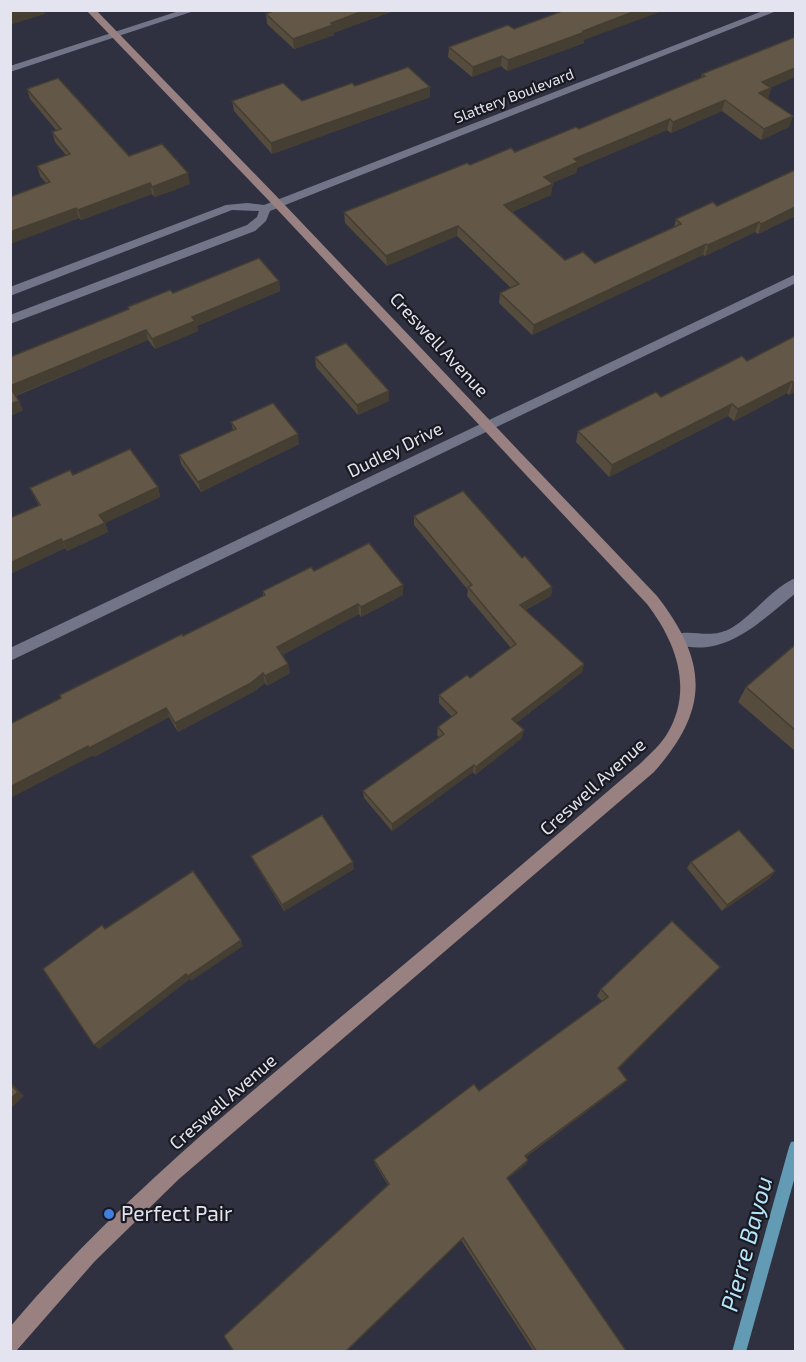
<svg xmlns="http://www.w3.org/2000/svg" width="806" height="1362" viewBox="0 0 806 1362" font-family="'Exo 2',sans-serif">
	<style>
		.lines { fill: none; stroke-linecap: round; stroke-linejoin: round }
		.stream { fill: #639ab4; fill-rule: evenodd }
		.street { fill: #727588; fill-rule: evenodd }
		.secondary { fill: #9a8181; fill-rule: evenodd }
		.wall { fill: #554c3e }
		.shaded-wall { fill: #453e32 }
		.building { fill: #635848; stroke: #453e32; stroke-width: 1.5 }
		.shop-dot { fill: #3f7fe0; stroke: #191a21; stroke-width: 2 }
		.labels { text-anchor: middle; stroke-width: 4.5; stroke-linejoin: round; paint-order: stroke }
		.far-street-label { font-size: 15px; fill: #e3e4ef; stroke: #191a21 }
		.street-label { font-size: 18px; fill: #e3e4ef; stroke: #191a21 }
		.near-poi-label { font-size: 21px; fill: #e3e4ef; stroke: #191a21; text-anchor: start }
		.near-water-label { font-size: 24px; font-style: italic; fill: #b6e4fb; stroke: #191a21 }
	</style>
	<rect width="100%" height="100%" fill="#2f3141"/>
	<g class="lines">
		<path class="stream" d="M796,1141V1173L746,1352H732L789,1147L791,1142Z"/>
		<g class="street">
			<path d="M182,10H197L10,72V66Z"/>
			<path d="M765,10H779L270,211L266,221L255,231L10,324V315L247,225L257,217L259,211L232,210L10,296V287L226,205L247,203L264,205Z"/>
			<path d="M796,274V283L10,661V648Z"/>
			<path d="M796,578V593C760,621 724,661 674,643L672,639L674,635C693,628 710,641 733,627C753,615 774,586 796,578Z"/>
		</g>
		<path class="secondary" d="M86,10H96L282,202L657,596C708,662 710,709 654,772L179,1179L95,1261L17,1350L10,1352V1327C110,1208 229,1110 348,1011C447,929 545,845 642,762C651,753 661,744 667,734C694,689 676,642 647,604L274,206Z"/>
	</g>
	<g class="wall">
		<path d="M276,10H396L333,33L334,35L294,49L267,24L266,14Z"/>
		<path d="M514,29L584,40V43L507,71L501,66L472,77L448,57L449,47Z"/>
		<path d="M702,74L771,88L768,99L793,116L789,127L761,140L722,111L671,133L667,130L577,168L576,173L552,183L551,195L512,212L565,260L595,263L674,227L676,219L717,206L795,170V216L758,234L755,232L705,256L703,255L532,335L499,303L500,293L511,288L457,236L387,266L345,223L344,212L470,165L515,152L579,129L701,78Z"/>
		<path d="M355,86L430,87V97L272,154L234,111L232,101H302Z"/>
		<path d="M27,89L129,156L190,184L155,197L152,194L81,220L79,218L10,244V197L46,183L40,176L37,166L66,155L55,142L52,132L56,130L30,99Z"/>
		<path d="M279,281L280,291L197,326L198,331L155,349L148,340L16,396L23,410L10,416V357L128,309V307L173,293Z"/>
		<path d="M795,336V391L789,395L787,393L734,421L728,416L609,477L576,442L578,431L747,361Z"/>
		<path d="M315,357L389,391V401L358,415L316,367Z"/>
		<path d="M231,422L299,444L201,492L181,464L179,455L233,430Z"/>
		<path d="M73,475L158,487L160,497L105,523L108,532L67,551L65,548L10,574V518L39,506L30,488Z"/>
		<path d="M414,516L522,558L552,587L551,596L525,610L584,664L582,672L516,723L522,738L475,775L473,772L392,831L364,798L363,791L439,737L437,735L438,727L452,717L439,703V695L470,678L511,648L467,596L468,590L414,525Z"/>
		<path d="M314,571L403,595L361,617L359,614L282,655L288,664L290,673L267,686L265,683L253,692L178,732L169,717L94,757L93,755L10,798V724L263,596V591Z"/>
		<path d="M795,645V751L738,702L746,687Z"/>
		<path d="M251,856L354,869L284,911L254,862Z"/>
		<path d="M691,862L770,878L722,911L687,868Z"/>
		<path d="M713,974L619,1068L627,1080L622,1085L526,1157L528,1160L526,1164L507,1179L627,1352H534L461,1240L346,1352H234L388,1185L375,1164L374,1160L479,1091L602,1001L597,996L601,989Z"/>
	</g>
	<g class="shaded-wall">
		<path d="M14,10H44L45,14L10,25V12Z"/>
		<path d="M366,10H396L333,33L334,35L294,49L293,39L331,23Z"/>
		<path d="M638,10H665L584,40V43L507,71L508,60L583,31Z"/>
		<path d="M502,56L501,66L472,77L473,67Z"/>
		<path d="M795,68V77L759,93L762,82Z"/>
		<path d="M430,87V97L272,154L271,143Z"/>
		<path d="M771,88L768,99L759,93Z"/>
		<path d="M725,100L722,111L671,133L673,122Z"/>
		<path d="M793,116L789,127L761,140L764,129Z"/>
		<path d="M670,119L667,130L577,168L576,173L542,187L544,177L574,159Z"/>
		<path d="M188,173L190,184L155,197L152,187Z"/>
		<path d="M150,183L152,194L81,220L78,210Z"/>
		<path d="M553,184L551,195L503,216L504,205Z"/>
		<path d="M795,207V216L758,234L761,224Z"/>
		<path d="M76,208L79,218L10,244V232Z"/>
		<path d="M759,222L755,232L705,256L708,245Z"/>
		<path d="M458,226L457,236L387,266L386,256Z"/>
		<path d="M706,244L703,255L532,335L534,325Z"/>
		<path d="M279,281L280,291L197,326L198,331L155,349L152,339L192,317Z"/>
		<path d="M146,330L148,340L14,396L10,386Z"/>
		<path d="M792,381L787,393L734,421L738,409Z"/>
		<path d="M795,382V391L789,395L793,383Z"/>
		<path d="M389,391V401L358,415L357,405Z"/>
		<path d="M19,401L23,410L10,416V404Z"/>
		<path d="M732,404L728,416L609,477L612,465Z"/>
		<path d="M298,434L299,444L201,492L198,482Z"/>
		<path d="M158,487L160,497L105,523L108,532L67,551L63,542L99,515Z"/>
		<path d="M61,539L65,548L10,574V563Z"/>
		<path d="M403,585V595L361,617V607Z"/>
		<path d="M552,587L551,596L518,613L520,605Z"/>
		<path d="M358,604L359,614L279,657L277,647Z"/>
		<path d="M288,664L290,673L267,686L265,676Z"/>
		<path d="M584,664L582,672L511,727L512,719Z"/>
		<path d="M263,673L265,683L253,692L178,732L175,723Z"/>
		<path d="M166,708L169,717L94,757L89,748Z"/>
		<path d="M524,730L522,738L475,775L476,767Z"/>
		<path d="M88,746L93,755L10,798V787Z"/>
		<path d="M474,765L473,772L392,831V824Z"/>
		<path d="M353,862L354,869L284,911L282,905Z"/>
		<path d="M775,871L770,878L722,911L727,905Z"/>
		<path d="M241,940L243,946L191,981L188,976Z"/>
		<path d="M720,967L614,1073L618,1068Z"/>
		<path d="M186,974L190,979L99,1049L94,1045Z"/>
		<path d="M627,1080L622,1085L522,1159L525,1156Z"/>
		<path d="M10,1081L24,1096L10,1109Z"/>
		<path d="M528,1160L526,1164L504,1181L507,1178Z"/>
		<path d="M463,1238L346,1352H345Z"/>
	</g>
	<g class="building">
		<path d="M276,10H366L331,23L333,25L293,39L266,14Z"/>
		<path d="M565,10H638L583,31L585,32L508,60L502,56L473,67L449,47L508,25L514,29Z"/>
		<path d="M795,37V68L762,82L771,88L759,93L793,116L764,129L725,100L673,122L670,119L574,159L578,162L544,177L553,184L504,205L565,260L583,252L595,263L681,224L676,219L713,202L717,206L795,170V207L761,224L759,222L708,245L706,244L534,325L500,293L519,284L458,226L386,256L344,212L467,163L470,165L511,148L515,152L576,127L579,129L705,76L702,74Z"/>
		<path d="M408,67L430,87L271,143L232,101L283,83L302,101L352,83L355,86Z"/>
		<path d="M58,78L129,156L162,144L188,173L152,187L150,183L78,210L76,208L10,232V197L50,182L37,166L70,154L52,132L61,129L27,89Z"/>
		<path d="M259,258L279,281L192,317L195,321L152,339L146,330L10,386V357L129,309L128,307L170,290L173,293Z"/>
		<path d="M795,336V382L793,383L792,381L738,409L732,404L612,465L578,431L656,392L661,397L742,356L747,361Z"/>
		<path d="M346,343L389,391L357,405L315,357Z"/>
		<path d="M10,387L19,401L10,404Z"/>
		<path d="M273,403L298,434L198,482L179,455L236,429L231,422Z"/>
		<path d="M130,449L158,487L99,515L105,523L63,542L61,539L10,563V518L40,505L30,488L70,470L73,475Z"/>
		<path d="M463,491L522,558L525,556L552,587L520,605L584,664L512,719L524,730L476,767L474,765L392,824L363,791L444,734L438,727L457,713L439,695L467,675L470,678L516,644L468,587L472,585L414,516Z"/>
		<path d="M369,543L403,585L361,607L358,604L277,647L288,664L265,676L263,673L251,683L175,723L166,708L89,748L88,746L10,787V724L61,698L60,695L182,634L183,636L265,595L263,591L311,567L314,571Z"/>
		<path d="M795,645V730L746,687Z"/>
		<path d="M322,815L353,862L282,905L251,856Z"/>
		<path d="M739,830L775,871L727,905L691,862Z"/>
		<path d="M193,871L241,940L188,976L186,974L94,1045L43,969L102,925L105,929Z"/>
		<path d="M672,921L720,967L618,1068L627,1080L525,1156L528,1160L507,1178L627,1352H537L463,1238L345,1352H234L224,1336L389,1184L374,1160L474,1084L479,1091L608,997L601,989Z"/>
		<path d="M10,1084L18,1092L10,1099Z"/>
	</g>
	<circle class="shop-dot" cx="109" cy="1214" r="6"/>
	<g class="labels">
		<g class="far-street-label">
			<text transform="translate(514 96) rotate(-21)" y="5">Slattery Boulevard</text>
		</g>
		<g class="street-label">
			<text transform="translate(439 345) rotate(47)" y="6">Creswell Avenue</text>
			<text transform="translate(395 450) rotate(-26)" y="6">Dudley Drive</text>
			<text transform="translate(593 787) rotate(-42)" y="6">Creswell Avenue</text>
			<text transform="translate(223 1102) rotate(-41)" y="6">Creswell Avenue</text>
		</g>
		<g class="near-poi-label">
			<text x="121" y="1221">Perfect Pair</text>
		</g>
		<g class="near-water-label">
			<text transform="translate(747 1244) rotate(-75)" y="8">Pierre Bayou</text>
		</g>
	</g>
	<rect width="806" height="1362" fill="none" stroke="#e3e4ef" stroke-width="24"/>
</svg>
